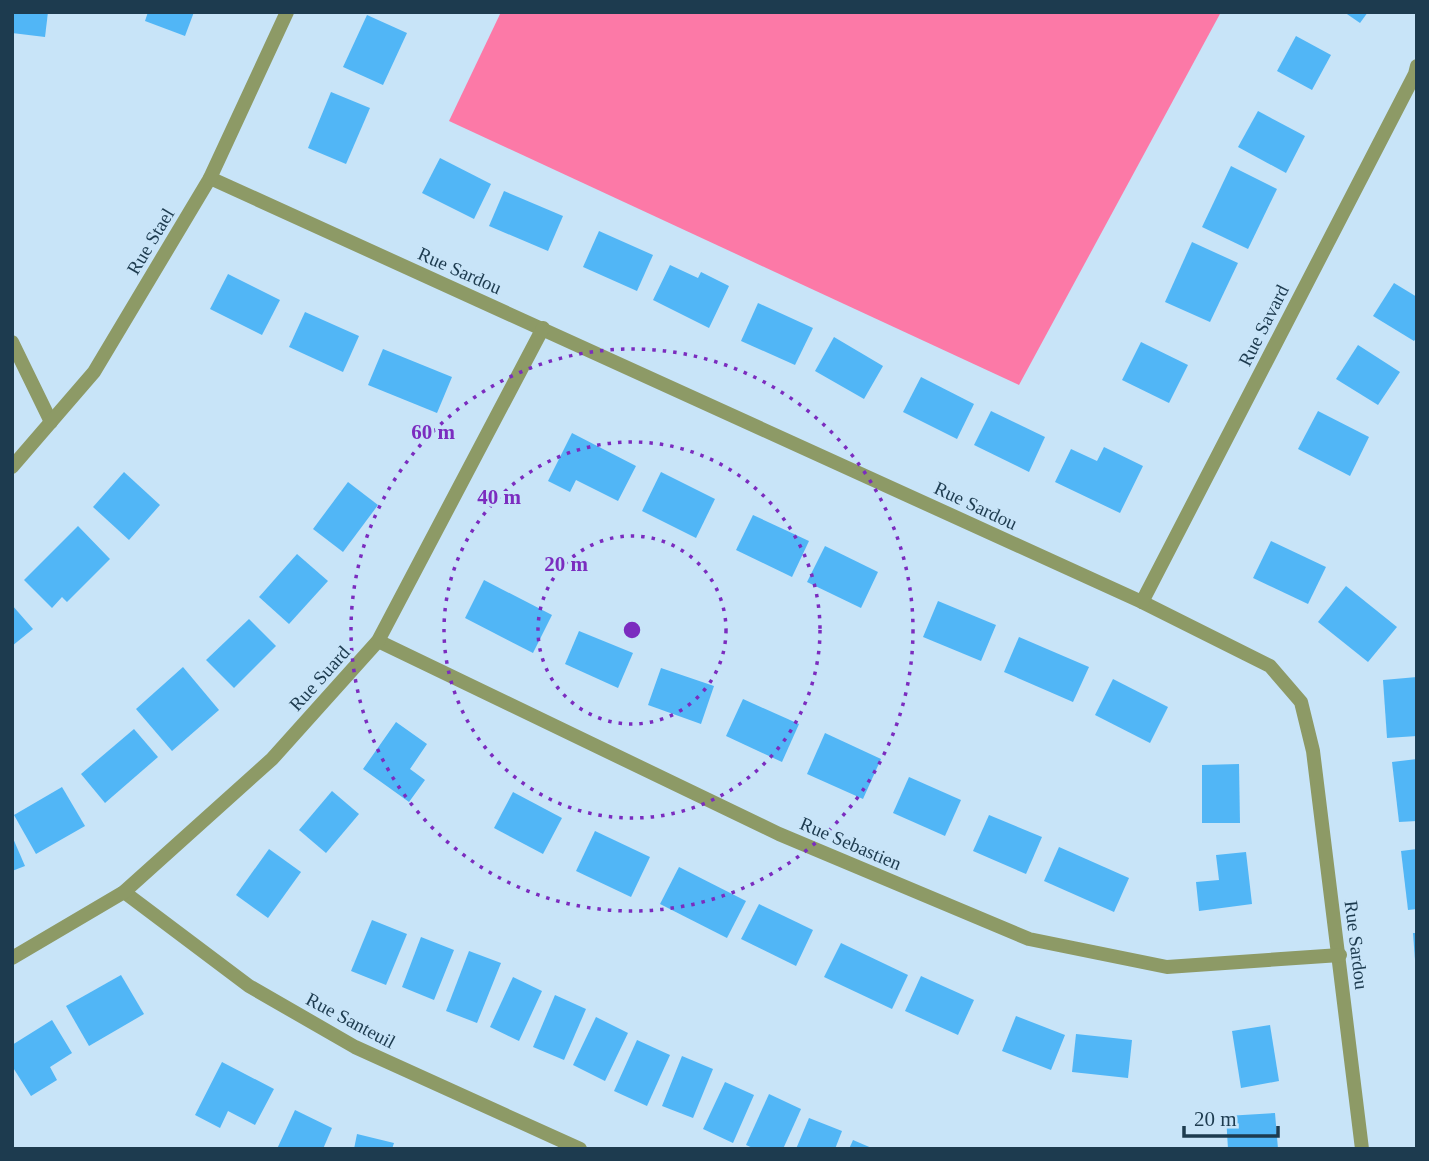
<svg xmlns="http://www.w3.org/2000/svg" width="1429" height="1161" viewBox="0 0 1429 1161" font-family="Georgia,serif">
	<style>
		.forest { fill: #fc79a7 }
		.building { fill: #51b6f6 }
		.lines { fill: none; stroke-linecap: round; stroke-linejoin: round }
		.street { stroke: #8d9a66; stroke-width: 14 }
		.ring { fill: none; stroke: #7b2cbf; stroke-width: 3.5; stroke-dasharray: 3.5 7 }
		.labels { text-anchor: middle; stroke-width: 6; stroke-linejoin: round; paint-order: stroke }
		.street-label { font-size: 19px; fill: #1d3b4f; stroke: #c8e4f8 }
		.centre { fill: #7b2cbf; stroke: #c8e4f8; stroke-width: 3.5 }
		.ring-label { font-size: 21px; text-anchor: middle; font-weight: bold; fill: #7b2cbf; stroke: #c8e4f8; stroke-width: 6; stroke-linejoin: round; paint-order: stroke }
	</style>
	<rect width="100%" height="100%" fill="#c8e4f8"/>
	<path class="forest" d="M501,12H1221L1019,385L449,121Z"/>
	<g class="building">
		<path d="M12,12H48L45,37L12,33Z"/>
		<path d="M148,12H194L185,36L145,21Z"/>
		<path d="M1344,12H1368L1360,23Z"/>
		<path d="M367,15L407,33L383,85L343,67Z"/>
		<path d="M1296,36L1331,55L1312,90L1277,71Z"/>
		<path d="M331,92L370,108L346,164L308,148Z"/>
		<path d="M1258,111L1305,136L1286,173L1238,147Z"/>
		<path d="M440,158L491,184L474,219L422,193Z"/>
		<path d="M1231,166L1277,189L1248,249L1202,227Z"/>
		<path d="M504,191L563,216L548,251L489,226Z"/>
		<path d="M599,231L653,255L637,291L583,267Z"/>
		<path d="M1192,242L1238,263L1210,322L1165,302Z"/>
		<path d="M670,265L698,278L701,272L729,286L709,328L653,300Z"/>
		<path d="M228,274L280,300L262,335L210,309Z"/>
		<path d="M1394,283L1417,297V337L1414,341L1373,316Z"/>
		<path d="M758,303L813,328L795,365L741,341Z"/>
		<path d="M305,312L359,336L343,372L289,347Z"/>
		<path d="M834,337L883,366L864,399L815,371Z"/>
		<path d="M1141,342L1188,365L1169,403L1122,380Z"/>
		<path d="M1358,345L1400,372L1378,405L1336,379Z"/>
		<path d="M383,349L452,377L437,413L368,385Z"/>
		<path d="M921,377L974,404L957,439L903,412Z"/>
		<path d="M991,411L1045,437L1029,472L974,445Z"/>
		<path d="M1318,411L1369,437L1350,476L1298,449Z"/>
		<path d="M572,433L636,466L618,501L576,480L570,492L548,481Z"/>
		<path d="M1104,447L1143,466L1120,513L1055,482L1071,449L1097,461Z"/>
		<path d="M124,472L160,505L129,540L93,507Z"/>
		<path d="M661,472L715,499L696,538L642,511Z"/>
		<path d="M348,482L378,505L343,552L313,529Z"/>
		<path d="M753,515L809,541L792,577L736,550Z"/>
		<path d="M78,526L110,559L67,602L62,597L52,608L24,580Z"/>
		<path d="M1271,541L1326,567L1308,604L1253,578Z"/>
		<path d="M825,546L878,572L861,608L807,582Z"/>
		<path d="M297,554L328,581L289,624L259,597Z"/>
		<path d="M484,580L552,615L533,653L465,618Z"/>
		<path d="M1346,586L1397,627L1368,662L1318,622Z"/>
		<path d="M938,601L996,625L981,661L923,637Z"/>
		<path d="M12,605L33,629L12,646Z"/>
		<path d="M249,619L276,646L234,688L206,660Z"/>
		<path d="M579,631L633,653L618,688L565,664Z"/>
		<path d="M1019,637L1089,667L1073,702L1004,672Z"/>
		<path d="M183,667L219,710L172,751L136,709Z"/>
		<path d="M661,668L714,686L701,724L648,705Z"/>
		<path d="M1417,677V736L1387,738L1383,680Z"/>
		<path d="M1113,679L1168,707L1150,743L1095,715Z"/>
		<path d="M743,699L799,724L782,762L726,736Z"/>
		<path d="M396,722L427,744L410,769L425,780L409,802L363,769Z"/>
		<path d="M134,729L158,757L105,803L81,774Z"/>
		<path d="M825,733L881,759L863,799L807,774Z"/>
		<path d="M1417,759V821L1399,822L1392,762Z"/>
		<path d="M1239,764L1240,823H1202V765Z"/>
		<path d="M909,777L961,800L945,836L893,813Z"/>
		<path d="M62,787L85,826L36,854L14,815Z"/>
		<path d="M332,791L359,814L326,853L299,830Z"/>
		<path d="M513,792L562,818L543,854L494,828Z"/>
		<path d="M989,815L1042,837L1026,874L973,851Z"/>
		<path d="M595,831L650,857L631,897L576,871Z"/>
		<path d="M12,836L25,866L12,871Z"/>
		<path d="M1059,847L1129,878L1114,912L1044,881Z"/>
		<path d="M269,849L301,872L268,918L236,895Z"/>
		<path d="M1417,849V909L1408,910L1401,851Z"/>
		<path d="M1246,852L1252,904L1199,911L1196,882L1219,880L1216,855Z"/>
		<path d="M679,867L746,901L727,938L660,904Z"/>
		<path d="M759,904L813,930L796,966L741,939Z"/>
		<path d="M372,920L407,934L386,985L351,971Z"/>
		<path d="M1413,933H1417V960H1415Z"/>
		<path d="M421,937L454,950L434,1000L402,987Z"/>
		<path d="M841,943L908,975L892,1009L824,977Z"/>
		<path d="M469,951L501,963L477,1023L446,1011Z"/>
		<path d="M121,975L144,1014L89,1046L66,1006Z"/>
		<path d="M921,976L974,1000L958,1035L905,1011Z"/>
		<path d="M513,977L542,991L519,1041L490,1027Z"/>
		<path d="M555,995L586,1009L564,1060L533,1047Z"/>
		<path d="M1016,1016L1065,1035L1051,1070L1002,1051Z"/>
		<path d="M596,1017L628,1033L605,1081L573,1065Z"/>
		<path d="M52,1020L72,1053L50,1067L57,1080L31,1096L12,1066V1045Z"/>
		<path d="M1270,1025L1279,1081L1241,1088L1232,1031Z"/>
		<path d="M1076,1034L1132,1040L1128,1078L1072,1072Z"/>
		<path d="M637,1040L670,1055L647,1106L614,1091Z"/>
		<path d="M682,1056L713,1069L693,1118L662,1106Z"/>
		<path d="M222,1062L274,1089L255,1125L228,1111L220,1128L195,1115Z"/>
		<path d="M725,1082L754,1095L733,1143L703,1129Z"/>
		<path d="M769,1094L801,1109L783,1149H755L746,1145Z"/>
		<path d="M295,1110L332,1128L323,1149H277Z"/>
		<path d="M1275,1113L1278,1149H1228L1226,1116Z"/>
		<path d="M809,1118L842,1131L835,1149H796Z"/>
		<path d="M357,1134L394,1143L392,1149H354Z"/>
		<path d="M853,1140L874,1149H849Z"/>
	</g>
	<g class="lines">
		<g class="street">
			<path d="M210,178L1142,602L1270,666L1301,702L1313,751L1362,1149"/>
			<path d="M12,342L51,422"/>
			<path d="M12,467L94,372L210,178L287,12"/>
			<path d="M1142,602L1415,74L1417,66"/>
			<path d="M378,641L779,834L1029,939L1167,967L1340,955"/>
			<path d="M124,892L249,986L355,1047L580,1149"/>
			<path d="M12,958L124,892L272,759L378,641L543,328"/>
		</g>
	</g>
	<g class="ring">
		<circle cx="632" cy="630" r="94"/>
		<circle cx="632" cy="630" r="188"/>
		<circle cx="632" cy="630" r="281"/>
	</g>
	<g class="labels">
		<g class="street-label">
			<text transform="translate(150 241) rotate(-59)" y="7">Rue Stael</text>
			<text transform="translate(460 270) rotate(24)" y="7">Rue Sardou</text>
			<text transform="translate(1263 325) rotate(-63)" y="7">Rue Savard</text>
			<text transform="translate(976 505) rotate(25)" y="7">Rue Sardou</text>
			<text transform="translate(319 678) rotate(-48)" y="7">Rue Suard</text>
			<text transform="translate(851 843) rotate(23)" y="7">Rue Sebastien</text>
			<text transform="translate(1357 945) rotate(83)" y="7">Rue Sardou</text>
			<text transform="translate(351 1020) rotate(28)" y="7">Rue Santeuil</text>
		</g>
	</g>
	<circle cx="632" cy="630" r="10" class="centre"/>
	<g class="ring-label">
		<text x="433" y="439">60 m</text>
		<text x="499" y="504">40 m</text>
		<text x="566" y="571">20 m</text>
	</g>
	<rect width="1429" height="1161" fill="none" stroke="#1d3b4f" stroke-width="28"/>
	<path d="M1184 1126v10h94v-10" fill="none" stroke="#1d3b4f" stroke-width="3.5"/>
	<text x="1194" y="1126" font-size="21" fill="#1d3b4f" stroke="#c8e4f8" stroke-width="5" paint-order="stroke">20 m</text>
</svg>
